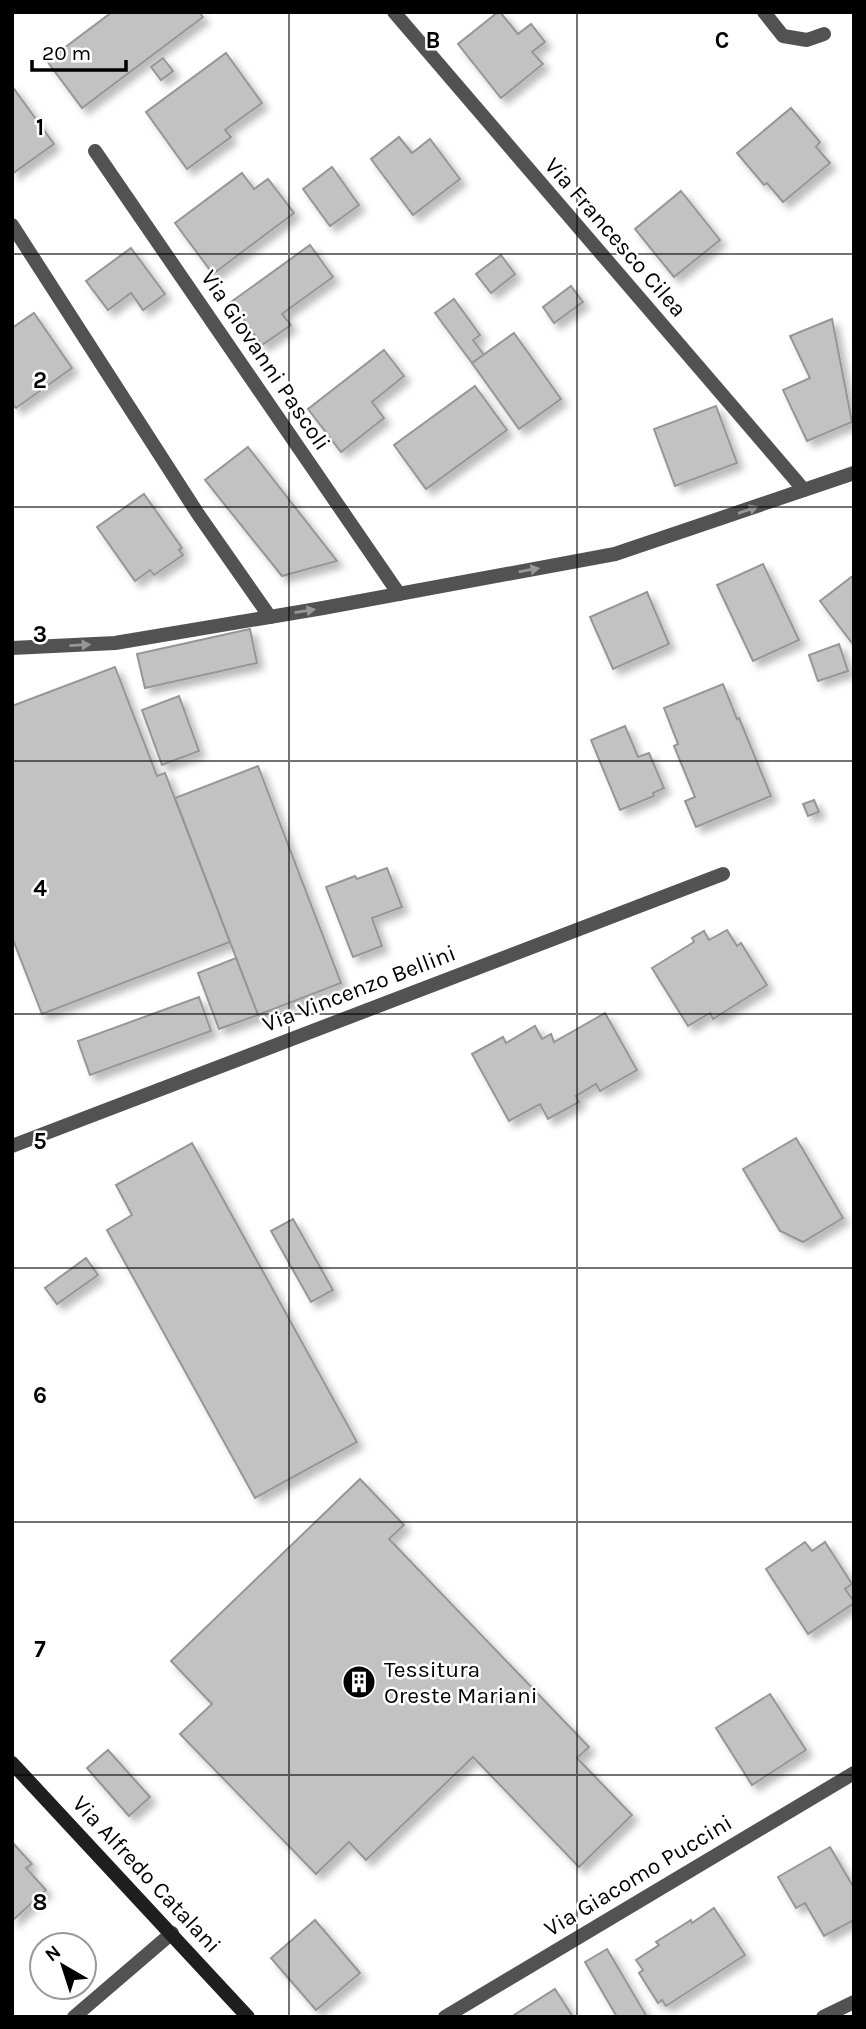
<svg xmlns="http://www.w3.org/2000/svg" width="866" height="2029" viewBox="0 0 866 2029" font-family="Karla,sans-serif">
	<style>
		.building { fill: #c2c2c2; stroke: #969696; stroke-width: 2; filter: url(#shadow) }
		.lines { fill: none; stroke-linecap: round; stroke-linejoin: round }
		.lane { stroke: #525252; stroke-width: 14 }
		.street { stroke: #525252; stroke-width: 14 }
		.secondary { stroke: #1f1f1f; stroke-width: 14 }
		.oneway { fill: #979797 }
		.grid { fill: none; stroke: #000; stroke-width: 2; stroke-opacity: 0.55 }
		.labels { text-anchor: middle; stroke-width: 5; stroke-linejoin: round; paint-order: stroke }
		.street-label { font-size: 23px; fill: #000; stroke: #fff }
		.poi-label { font-size: 23px; fill: #000; stroke: #fff; text-anchor: start }
		.grid-label { font-size: 23px; text-anchor: middle; font-weight: bold; fill: #000; stroke: #fff; stroke-width: 5; stroke-linejoin: round; paint-order: stroke }
	</style>
	<defs>
		<filter id="shadow"><feDropShadow dx="6" dy="6" stdDeviation="3.5" flood-color="#0004"/></filter>
	</defs>
	<rect width="100%" height="100%" fill="#fff"/>
	<g class="building">
		<path d="M112,12H199L203,17L82,108L47,61Z"/>
		<path d="M498,12H500L518,34L531,24L545,42L532,52L543,64L501,98L458,44Z"/>
		<path d="M226,53L262,103L225,130L231,137L187,169L146,112Z"/>
		<path d="M163,58L173,71L161,80L151,67Z"/>
		<path d="M12,86L54,144L12,174Z"/>
		<path d="M791,108L820,142L816,147L830,163L783,202L767,183L764,185L737,153Z"/>
		<path d="M399,137L412,153L430,139L460,179L413,215L371,159Z"/>
		<path d="M332,167L359,205L330,226L303,189Z"/>
		<path d="M242,173L254,189L268,179L294,213L213,274L175,223Z"/>
		<path d="M681,191L720,240L674,277L635,229Z"/>
		<path d="M310,245L333,277L282,314L291,325L262,345L231,302Z"/>
		<path d="M131,248L165,294L143,310L131,293L108,310L86,281Z"/>
		<path d="M501,255L515,274L491,293L476,274Z"/>
		<path d="M571,286L583,302L554,323L543,307Z"/>
		<path d="M454,299L480,335L473,340L484,355L472,363L435,313Z"/>
		<path d="M34,313L72,368L16,408L12,403V328Z"/>
		<path d="M832,319L852,422L807,441L783,390L810,378L790,336Z"/>
		<path d="M514,333L561,399L519,429L472,363Z"/>
		<path d="M384,350L404,376L372,402L384,418L341,452L308,409Z"/>
		<path d="M475,386L507,430L426,489L394,445Z"/>
		<path d="M716,406L737,463L675,486L654,429Z"/>
		<path d="M248,447L337,561L282,576L205,480Z"/>
		<path d="M144,494L182,548L179,550L183,555L154,575L150,570L135,581L97,527Z"/>
		<path d="M763,564L799,640L753,661L717,585Z"/>
		<path d="M854,575V642L852,643L820,601Z"/>
		<path d="M647,592L669,644L613,669L590,617Z"/>
		<path d="M250,629L257,663L145,688L137,654Z"/>
		<path d="M839,644L848,671L818,681L809,655Z"/>
		<path d="M115,667L157,776L165,773L230,942L42,1014L12,937V706Z"/>
		<path d="M723,684L737,719L739,718L771,796L696,827L685,801L695,797L674,746L678,744L664,708Z"/>
		<path d="M179,696L199,751L162,765L142,710Z"/>
		<path d="M625,726L638,757L649,753L664,788L653,793L654,796L620,810L591,740Z"/>
		<path d="M258,766L341,983L258,1015L175,798Z"/>
		<path d="M814,800L819,812L808,816L803,804Z"/>
		<path d="M387,868L402,907L372,918L382,946L353,957L326,887L355,876L357,879Z"/>
		<path d="M727,930L737,946L741,943L767,985L713,1019L710,1013L688,1026L652,968L694,942L692,938L704,931L709,940Z"/>
		<path d="M236,958L258,1015L219,1029L198,973Z"/>
		<path d="M199,997L211,1031L90,1075L78,1041Z"/>
		<path d="M605,1013L637,1070L600,1091L596,1084L576,1096L579,1102L548,1119L540,1104L509,1121L472,1054L503,1037L506,1043L535,1026L542,1039L551,1034L554,1042Z"/>
		<path d="M796,1138L843,1218L803,1242L780,1231L743,1169Z"/>
		<path d="M192,1143L357,1442L255,1498L107,1230L132,1215L116,1185Z"/>
		<path d="M293,1219L333,1290L311,1302L271,1231Z"/>
		<path d="M86,1258L98,1275L57,1304L45,1288Z"/>
		<path d="M360,1479L404,1525L389,1539L589,1747L577,1758L632,1815L579,1867L473,1757L366,1860L349,1842L316,1874L180,1734L212,1704L171,1661Z"/>
		<path d="M805,1542L812,1551L825,1542L852,1584L845,1589L854,1601V1603L808,1634L766,1569Z"/>
		<path d="M770,1694L806,1750L752,1785L716,1728Z"/>
		<path d="M108,1750L150,1797L129,1816L87,1768Z"/>
		<path d="M12,1842L32,1864L26,1868L46,1890L12,1921Z"/>
		<path d="M830,1847L854,1888V1920L824,1936L805,1903L796,1908L778,1877Z"/>
		<path d="M714,1908L745,1955L666,2006L662,2000L658,2003L639,1973L643,1970L636,1960L659,1945L656,1942L691,1920L692,1923Z"/>
		<path d="M315,1920L360,1973L316,2010L271,1958Z"/>
		<path d="M607,1949L647,2017H617L585,1962Z"/>
		<path d="M555,1989L573,2017H511Z"/>
	</g>
	<g class="lines">
		<g class="lane">
			<path d="M764,12L783,36L807,40L824,34"/>
			<path d="M95,151L399,594"/>
			<path d="M12,225L198,514L270,617"/>
			<path d="M12,1146L723,874"/>
			<path d="M823,2017L854,2002"/>
		</g>
		<g class="street">
			<path d="M394,12L804,490"/>
			<path d="M12,648L115,643L323,608L615,554L854,473"/>
			<path d="M74,2017L172,1933"/>
			<path d="M445,2017L854,1773"/>
		</g>
		<path class="secondary" d="M12,1763L248,2017"/>
	</g>
	<defs><path id="oneway-solid" d="M-6-.8H1V-3.2L6.5 0L1 3.2V.8H-6Z" transform="scale(1.75)"/></defs>
	<g class="oneway">
		<use href="#oneway-solid" transform="translate(748 510) rotate(-19)"/>
		<use href="#oneway-solid" transform="translate(529 570) rotate(-10)"/>
		<use href="#oneway-solid" transform="translate(305 611) rotate(-9)"/>
		<use href="#oneway-solid" transform="translate(80 645) rotate(-3)"/>
	</g>
	<path class="grid" d="M289,12V2017M577,12V2017M12,254H854M12,507H854M12,761H854M12,1014H854M12,1268H854M12,1522H854M12,1775H854"/>
	<defs>
		<symbol id="building-disc" viewBox="-11 -11 22 22"><circle r="9.5" fill="#000" stroke="#fff"/><path d="M-4-6H4V6H1V3H-1V6H-4ZM-2.5-4.3h1.7v1.8h-1.7ZM.8-4.3h1.7v1.8H.8ZM-2.5-1h1.7V.8h-1.7ZM.8-1h1.7V.8H.8Z" fill="#fff"/></symbol>
	</defs>
	<g fill-rule="evenodd">
		<use href="#building-disc" x="340" y="1663" width="38" height="38"/>
	</g>
	<g class="labels">
		<g class="street-label">
			<text transform="translate(616 237) rotate(49)" y="8">Via Francesco Cilea</text>
			<text transform="translate(266 360) rotate(56)" y="8">Via Giovanni Pascoli</text>
			<text transform="translate(359 988) rotate(-21)" y="8">Via Vincenzo Bellini</text>
			<text transform="translate(147 1874) rotate(47)" y="8">Via Alfredo Catalani</text>
			<text transform="translate(638 1875) rotate(-31)" y="8">Via Giacomo Puccini</text>
		</g>
		<g class="poi-label">
			<text x="384" y="1677">Tessitura<tspan x="384" dy="26">Oreste Mariani</tspan></text>
		</g>
	</g>
	<g class="grid-label">
		<text x="433" y="48">B</text>
		<text x="722" y="48">C</text>
		<text x="40" y="135">1</text>
		<text x="40" y="388">2</text>
		<text x="40" y="642">3</text>
		<text x="40" y="896">4</text>
		<text x="40" y="1149">5</text>
		<text x="40" y="1403">6</text>
		<text x="40" y="1657">7</text>
		<text x="40" y="1910">8</text>
	</g>
	<rect width="866" height="2029" fill="none" stroke="#000000" stroke-width="28"/>
	<g transform="translate(63 1966) rotate(321)"><circle r="33" fill="#ffffff" stroke="#999999" stroke-width="2"/>
	<path d="M0-5L12 26L0 18L-12 26Z" fill="#000000"/>
	<text y="-10" font-size="19" font-weight="bold" text-anchor="middle" fill="#000000">N</text>
	</g>
	<path d="M32 60v10h94v-10" fill="none" stroke="#000000" stroke-width="3.5"/>
	<text x="42" y="60" font-size="21" fill="#000000" stroke="#ffffff" stroke-width="5" paint-order="stroke">20 m</text>
</svg>
